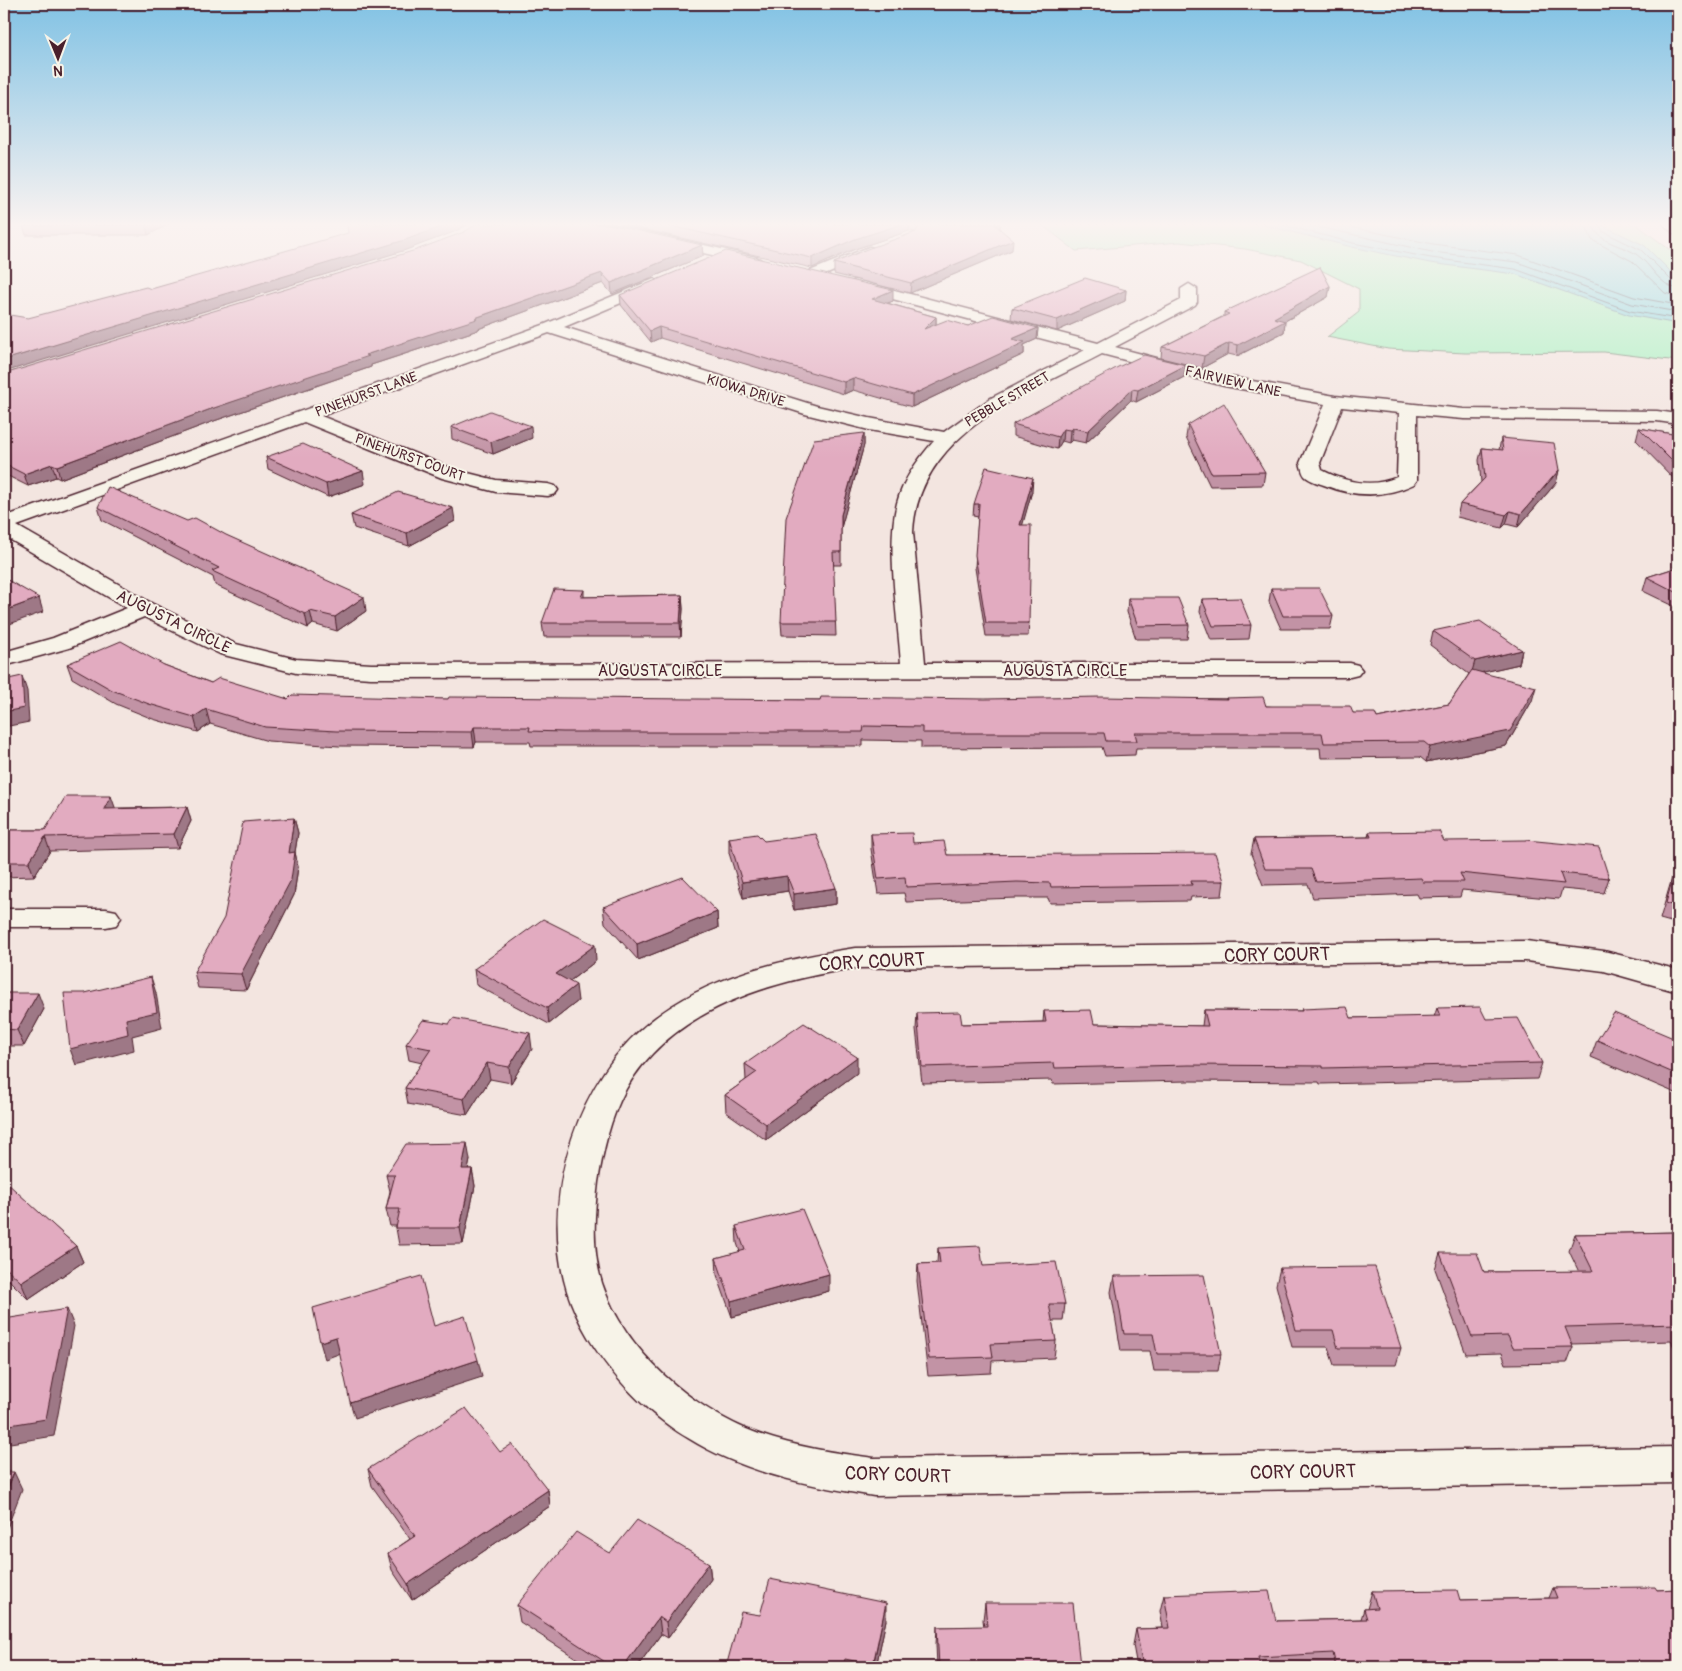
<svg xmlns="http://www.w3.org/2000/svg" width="1682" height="1671" viewBox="0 0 1682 1671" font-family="Pangolin,sans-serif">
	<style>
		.green { fill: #a7f1c0; stroke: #788876 }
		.water { fill: #86d7df; stroke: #6e8d97 }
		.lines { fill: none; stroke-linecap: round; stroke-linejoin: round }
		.shore { stroke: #626973; stroke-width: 1 }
		.minor-casing { stroke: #4a1f2b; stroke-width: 3 }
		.tertiary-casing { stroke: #4a1f2b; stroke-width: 3 }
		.minor { fill: #f7f3e8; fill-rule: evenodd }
		.tertiary { fill: #f7f3e8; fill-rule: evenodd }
		.wall { fill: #c293a5; stroke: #4a1f2b }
		.shaded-wall { fill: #9e7886; stroke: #4a1f2b }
		.building { fill: #e2abc0; stroke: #4a1f2b }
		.labels { text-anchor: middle; stroke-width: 4; stroke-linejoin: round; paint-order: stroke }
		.far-street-label { font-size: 14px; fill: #4a1f2b; stroke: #f7f3e8 }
		.street-label { font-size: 16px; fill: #4a1f2b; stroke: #f7f3e8 }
		.near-street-label { font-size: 19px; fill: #4a1f2b; stroke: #f7f3e8 }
	</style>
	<rect width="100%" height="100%" fill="#f3e5e0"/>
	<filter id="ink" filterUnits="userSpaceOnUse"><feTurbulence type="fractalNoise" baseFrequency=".02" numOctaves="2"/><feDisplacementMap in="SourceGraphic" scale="10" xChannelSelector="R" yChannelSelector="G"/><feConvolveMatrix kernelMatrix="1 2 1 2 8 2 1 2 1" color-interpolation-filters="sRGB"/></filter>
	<g filter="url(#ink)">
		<path class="green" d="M1041,224H1636L1678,256V361L1604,352L1465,353L1388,349L1327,337L1359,312V289L1301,260L1245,249L1179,242L1076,251Z"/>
		<path class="water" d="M1259,224H1600L1644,245L1678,279V324L1629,315L1515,274L1430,263L1352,247Z"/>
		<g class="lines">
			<g class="shore">
				<path d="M1280,224L1353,243L1431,258L1515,269L1630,311L1678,319"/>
				<path d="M1305,224L1432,252L1517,262L1632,304L1678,312"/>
				<path d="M1335,224L1433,244L1518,255L1634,297L1678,305"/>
				<path d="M1585,224L1592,240L1632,261L1665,293L1678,297"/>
				<path d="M1593,224C1598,244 1621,244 1636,254C1652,265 1658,285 1678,289"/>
				<path d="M1599,224L1602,231L1641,250L1672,281L1678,283"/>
			</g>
			<defs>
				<g id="minor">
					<path d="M587,224H612L756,257L763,261L756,265L594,228Z"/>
					<path d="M869,247L874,248L876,251L874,254L820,277H810L807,274L810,271Z"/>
					<path d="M654,279L662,284L659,287L564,327L817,406L869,418L944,432L991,398L1085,350L851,288L848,285L851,282L856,280L1098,343L1181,300V289L1189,284L1197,289V302L1195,305L1115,347L1225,376L1335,396L1464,409L1657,411L1678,414V424L1657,421L1464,419L1417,415V480L1414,484C1385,498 1354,497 1324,485C1318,483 1311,481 1306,477C1302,474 1302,468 1300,463L1325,404L1224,386L1102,354C1026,394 918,432 913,532L925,663H1350L1358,665L1362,670L1358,675L1350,677L371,678L296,673L220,654L144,617L69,648L4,666V652L53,638L127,608L4,536V517L543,325ZM549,333L805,414L869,430L934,441C918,459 903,479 897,503C886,544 898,620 901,663L371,664L296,659L236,644L153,604L17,526L304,422L442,478L496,492L548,496L555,494L558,490L555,486L548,484L496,480L456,470L321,416ZM1342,407L1399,413L1397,477C1372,488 1345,482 1322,470L1320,463Z"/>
					<path d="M4,909H106L116,911L121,918L116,925L106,927H4Z"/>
					<path d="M1526,941L1604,951L1671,968L1678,971V992L1604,971L1526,961L855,968C771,981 671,1009 626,1089C610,1118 603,1151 598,1182C594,1215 592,1251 602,1283C625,1352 692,1409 759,1434C796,1447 835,1453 874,1458L1678,1447V1483L874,1496C810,1486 744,1473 688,1438C634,1406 579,1342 564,1280C542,1191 579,1077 651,1021C709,975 784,959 855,948Z"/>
				</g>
				<path id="tertiary" d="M1663,224H1678V234L1673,233Z"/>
			</defs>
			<use href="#minor" class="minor-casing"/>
			<use href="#tertiary" class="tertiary-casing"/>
			<use href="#minor" class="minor"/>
			<use href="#tertiary" class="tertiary"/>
		</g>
		<g class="wall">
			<path d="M169,224L148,235H26L23,226Z"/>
			<path d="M620,224H1000V229L1012,250L910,293L834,274V263L915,232L909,231L855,249L812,268Z"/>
			<path d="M702,245L703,256L612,294L603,283L478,329V330L371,365V367L214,421L60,479L56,477L28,486L4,474V373Z"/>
			<path d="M1330,286L1328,297L1285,321L1284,332L1237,356L1228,354L1202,368L1161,358L1162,347L1224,316V312Z"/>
			<path d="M1126,290L1125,301L1057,331L1011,319L1012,308Z"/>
			<path d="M620,295L893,301L887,303L936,317V325L1038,328L1037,339L1024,345V354L912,407L853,390L844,394L660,338L651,342L621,305Z"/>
			<path d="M1186,365L1184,377L1136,402L1131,400L1086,443L1072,440L1069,443L1062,441L1057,449L1013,436V424Z"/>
			<path d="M1188,425L1265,472L1263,485L1210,486L1186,437Z"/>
			<path d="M451,427L532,438L493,454L452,439Z"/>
			<path d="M1639,428L1678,435V483L1636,440Z"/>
			<path d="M864,433V445L841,527V565H833L836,636L782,635L781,622Z"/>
			<path d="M1501,438L1559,470L1556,483L1518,527L1506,524L1502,528L1457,517L1460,504L1481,482L1479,460L1482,448L1499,450Z"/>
			<path d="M266,457L365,484L328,497L268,469Z"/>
			<path d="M1032,491L1022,525L1029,623L1028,636H986L975,568L978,517L973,516L974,504Z"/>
			<path d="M98,507L366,611L337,631L313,624L308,628L215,585L213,577L102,520Z"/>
			<path d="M351,515L455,521L409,546L354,528Z"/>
			<path d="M1678,567V608L1643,591L1647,577Z"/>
			<path d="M1271,588L1333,616L1330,629H1281L1269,602Z"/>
			<path d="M584,590V597L682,595L683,609L681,637H544L542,623Z"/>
			<path d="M1128,598L1189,625L1187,639H1136L1127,612Z"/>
			<path d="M1202,599L1251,625L1249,639L1211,640L1200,612Z"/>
			<path d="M1433,631L1522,650L1519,664L1483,672L1532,701L1506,746L1426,762L1420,757L1321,758L1320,748H1136L1135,755L1105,756L1102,747L921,748V741L863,740V746H531L530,742H476L474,747L339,746L268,741L210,724L198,732L153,719L116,704L72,678L67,664L164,665L211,683L288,699L820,700L1226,699V698L1266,706L1353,713L1377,718L1449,704L1469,674L1430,645Z"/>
			<path d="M187,807L191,821L178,848L50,851L34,876L4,877V830H45L115,808Z"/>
			<path d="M294,818L298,833L295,852L298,867L294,895L246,990L198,988L194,972Z"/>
			<path d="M1369,832L1444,841L1609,878L1604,893L1562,889L1559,899L1462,890L1460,897L1419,898L1417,894L1313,898L1308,884L1263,885L1251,854L1254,839L1368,837Z"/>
			<path d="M871,834L913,843L947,855L1224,881L1222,896L1191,897L1190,901L1050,903L1048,898H1016L906,902L904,893L878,894L871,849Z"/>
			<path d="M729,838L764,841L836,888V904L794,910L788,891L743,898L729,853Z"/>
			<path d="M1677,863H1678V924L1660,919L1672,878Z"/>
			<path d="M603,907L717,912L718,928L638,960L605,923Z"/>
			<path d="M596,961L570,981L578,1001L549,1024L476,985L474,969Z"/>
			<path d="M4,993L44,1009L24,1046H4Z"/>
			<path d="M1437,1008L1486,1019L1542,1063L1537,1079L1320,1084L1319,1082L1187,1081L1053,1084L1052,1080L922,1083L916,1029L917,1013L962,1024L1043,1022L1044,1011L1094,1024L1202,1026L1204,1010L1301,1011L1302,1009L1351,1018L1434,1017Z"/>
			<path d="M1597,1040H1678V1094L1591,1057Z"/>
			<path d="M406,1044L532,1049L511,1083L490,1079L467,1115L408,1104L405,1088L422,1063L409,1060Z"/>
			<path d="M745,1064L857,1073L766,1140L726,1112L725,1095L746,1080Z"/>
			<path d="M470,1160L468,1169H472L475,1186L463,1244L399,1245L396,1228V1226H390L386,1209L390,1191L386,1175Z"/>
			<path d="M4,1181L76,1246L83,1262L28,1299L4,1275Z"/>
			<path d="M736,1226L829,1291L732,1317L717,1275L716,1258L740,1252L737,1243Z"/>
			<path d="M1678,1232V1355L1671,1341L1572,1344L1573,1347L1567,1363L1506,1364L1502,1353L1466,1354L1435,1269L1440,1253L1484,1272H1579L1569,1251L1575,1234Z"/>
			<path d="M938,1248L983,1266L1065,1304L1063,1321H1052L1056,1341L1054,1358L992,1361L991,1373L928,1376L917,1281L918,1264L937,1263Z"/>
			<path d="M1280,1268L1401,1348L1396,1365H1334L1328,1347H1292L1276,1285Z"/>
			<path d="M1114,1276L1221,1354L1218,1371H1154L1150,1351H1121L1111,1292Z"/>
			<path d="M500,1452L548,1490L550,1506L412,1600L392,1570L388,1554L410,1539L372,1486L368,1469Z"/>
			<path d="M610,1553L709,1563L711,1579L668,1638L661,1634L637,1667H590L520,1622L517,1605Z"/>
			<path d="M1553,1588L1657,1590L1678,1589V1667H1137L1133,1645L1136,1629L1163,1628L1160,1611L1164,1595L1276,1621L1361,1619L1364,1609H1367L1372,1591L1460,1600L1549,1598Z"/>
			<path d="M985,1603L1080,1665V1667H937L936,1644L937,1627H984L983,1620Z"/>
			<path d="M760,1615L886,1620L876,1667H726Z"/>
		</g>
		<g class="shaded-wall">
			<path d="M148,224H169L148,235L146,225Z"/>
			<path d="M449,224H469L454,232L406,250L4,372V360Z"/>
			<path d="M902,224H910L909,231L855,249L812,268V258L855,239Z"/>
			<path d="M992,224H1000V232Z"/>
			<path d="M1013,240L1012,250L910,293L911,283Z"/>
			<path d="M702,245L703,256L612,294L611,283Z"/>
			<path d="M602,273L603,283L478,329V330L371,365V367L214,421L60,479L57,466L211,409L365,355L475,318Z"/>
			<path d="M1330,286L1328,297L1285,321L1284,332L1237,356L1238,345L1274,318Z"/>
			<path d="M893,290V301L872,309V299Z"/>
			<path d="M1126,290L1125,301L1057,331V320Z"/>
			<path d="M936,317V328L924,329Z"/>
			<path d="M659,327L660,338L651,342L650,331Z"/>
			<path d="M1038,328L1037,339L1024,345V354L912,407V395L1012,339Z"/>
			<path d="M1229,343L1228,354L1202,368L1204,356Z"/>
			<path d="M1186,365L1184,377L1136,402L1138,390Z"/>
			<path d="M853,378V390L844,394V382Z"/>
			<path d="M1132,389L1131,400L1086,443L1088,431Z"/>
			<path d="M531,426L532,438L493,454L491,442Z"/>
			<path d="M1073,428L1072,440L1069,443L1070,430Z"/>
			<path d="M1063,429L1062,441L1057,449L1058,437Z"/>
			<path d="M864,433V445L841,528V515Z"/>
			<path d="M52,464L56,477L28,486L24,474Z"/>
			<path d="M1559,470L1556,483L1518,527L1521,514Z"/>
			<path d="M363,471L365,484L328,497L326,484Z"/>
			<path d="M1033,478L1032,491L1019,538L1020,525Z"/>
			<path d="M453,508L455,521L409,546L407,533Z"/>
			<path d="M1510,511L1506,524L1502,528L1506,515Z"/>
			<path d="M682,595L683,609L681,637L680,623Z"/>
			<path d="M364,597L366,611L337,631L335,617Z"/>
			<path d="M39,598L43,612L4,626V611Z"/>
			<path d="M310,611L313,624L308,628L305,614Z"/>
			<path d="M1522,650L1519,664L1471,675L1475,661Z"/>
			<path d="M22,676L27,691L29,722L4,727V712Z"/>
			<path d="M1536,687L1532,701L1506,746L1426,762L1430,747Z"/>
			<path d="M206,709L210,724L198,732L194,717Z"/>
			<path d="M474,727L476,742L474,747L472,732Z"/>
			<path d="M111,796L116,810L104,809Z"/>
			<path d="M187,807L191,821L178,848L174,834Z"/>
			<path d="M294,818L298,833L295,852L298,867L294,895L246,990L241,974L289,853Z"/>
			<path d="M45,837L50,851L34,876L29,862Z"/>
			<path d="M787,876L788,891L743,898L742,882Z"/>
			<path d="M836,888V904L794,910V894Z"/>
			<path d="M717,912L718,928L638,960L637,944Z"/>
			<path d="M595,945L596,961L558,990L556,974Z"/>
			<path d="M151,977L156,993L162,1028L132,1036L134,1050L76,1065L70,1049L126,1019Z"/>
			<path d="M576,985L578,1001L549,1024L547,1008Z"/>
			<path d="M38,993L44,1009L24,1046L17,1030Z"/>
			<path d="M530,1033L532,1049L511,1083L509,1067Z"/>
			<path d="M857,1057V1073L766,1140V1124Z"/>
			<path d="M487,1063L490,1079L467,1115L464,1099Z"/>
			<path d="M467,1143L470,1160L465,1186L462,1169Z"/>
			<path d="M472,1169L475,1186L463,1244L460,1228Z"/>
			<path d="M76,1246L83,1262L28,1299L21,1282Z"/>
			<path d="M829,1274V1291L732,1317L731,1301Z"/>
			<path d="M67,1309L74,1326L54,1436L4,1444V1426Z"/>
			<path d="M336,1337L341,1353L325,1359L320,1342Z"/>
			<path d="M478,1360L482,1377L355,1418L350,1402Z"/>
			<path d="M14,1472L22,1489L4,1536V1498Z"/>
			<path d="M548,1490L550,1506L412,1600L408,1584Z"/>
			<path d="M709,1563L711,1579L668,1638L666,1622Z"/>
			<path d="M886,1603V1620L876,1667H873Z"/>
			<path d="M659,1617L661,1634L637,1667H623Z"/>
		</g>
		<g class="building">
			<path d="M26,224H148L146,225L23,226Z"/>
			<path d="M347,224H449L405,240L4,360V314L28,318L146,287L151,289L348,233Z"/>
			<path d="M477,224H609L702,245L611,283L602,273L475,318L477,319L365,355L369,356L211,409L57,466L52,464L24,474L4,464V374L416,250L464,232Z"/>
			<path d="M662,224H902L855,239L812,258Z"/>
			<path d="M917,224H994L1013,240L911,283L834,263L867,249L916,232L919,226Z"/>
			<path d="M726,251L893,290L872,299L936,317L924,329L947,320L968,326L993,316L1038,328L1012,339L1025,342L912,395L853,378L844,382L659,327L650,331L620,295Z"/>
			<path d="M1320,267L1330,286L1274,318L1285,321L1238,345L1229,343L1204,356L1162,347L1229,314L1224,312Z"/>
			<path d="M1085,278L1126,290L1057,320L1012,308Z"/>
			<path d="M1144,355L1186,365L1138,390L1132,389L1088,431L1073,428L1070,430L1063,429L1058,437L1013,424L1118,367Z"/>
			<path d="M1224,403L1265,472L1211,473L1188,425Z"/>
			<path d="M490,411L531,426L491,442L451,427Z"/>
			<path d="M1639,428L1678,435V467Z"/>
			<path d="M864,433L841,515V552H833L836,622H781L786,518L814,439Z"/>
			<path d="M1501,438L1554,443L1559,470L1521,514L1510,511L1506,515L1460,504L1485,478L1482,448L1503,450Z"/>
			<path d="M303,444L363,471L326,484L266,457Z"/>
			<path d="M986,467L1033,478L1020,525H1031L1029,623H986L975,555L979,504H974Z"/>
			<path d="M108,487L187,521L195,518L226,535L364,597L335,617L310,611L305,614L212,571L219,568L98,507Z"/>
			<path d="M398,492L453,508L407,533L351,515Z"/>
			<path d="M1678,567V593L1647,577Z"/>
			<path d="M4,578L39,598L4,611Z"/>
			<path d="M1271,588H1319L1333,616H1283Z"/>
			<path d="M554,589L584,590L581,597L682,595L680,623H542Z"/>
			<path d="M1128,598H1178L1189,625L1138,626Z"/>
			<path d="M1240,598L1251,625L1213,626L1202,599Z"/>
			<path d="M1480,621L1522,650L1475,661L1433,631Z"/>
			<path d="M121,641L164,665L211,683L219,678L288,699L292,695L448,699L449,697L820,700L821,697L985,699L1101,697L1227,699L1226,698L1263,697L1266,706H1350L1353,713H1375L1377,718L1449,704L1472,670L1536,687L1510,731L1430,747L1424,742L1324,743L1322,733H1135L1137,741H1106L1104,733H922V727L864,726L863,732H563L529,731L530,727H474L472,732L336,731L265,727L206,709L194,717L149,704L112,690L67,664Z"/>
			<path d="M22,676L24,708L4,712V680Z"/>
			<path d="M66,796H111L104,809L187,807L174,834L45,837L29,862H4V830H45Z"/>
			<path d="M294,818L289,853L295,852L291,880L241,974L194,972L224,918L243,822Z"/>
			<path d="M1439,831L1444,841L1526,840L1599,847L1609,878L1560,873L1564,884L1460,873L1464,882H1423L1421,878L1316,882L1311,869H1265L1254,839L1371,837L1369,832Z"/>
			<path d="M912,833L913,843L944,841L947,855L1215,853L1224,881H1191L1192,885L1051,887L1050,883L1017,882L906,887L905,877L878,879L871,834Z"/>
			<path d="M757,834L764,841L816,834L836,888L794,894L787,876L742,882L729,838Z"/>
			<path d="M1677,863H1678V907L1666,903Z"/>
			<path d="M683,877L717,912L637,944L603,907Z"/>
			<path d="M543,919L595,945L556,974L576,985L547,1008L474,969Z"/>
			<path d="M151,977L157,1012L126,1019L128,1034L70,1049L64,993H85Z"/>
			<path d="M4,993H38L17,1030L4,1029Z"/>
			<path d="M1347,1007L1351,1018L1440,1016L1437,1008L1480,1007L1486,1019L1518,1018L1542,1063L1323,1068V1066L1189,1065L1055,1068L1054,1063L922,1067L917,1013L960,1012L962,1024L1046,1022L1044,1011L1091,1010L1094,1024L1208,1026L1204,1010L1302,1011V1009Z"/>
			<path d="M1614,1013L1678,1040V1075L1597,1040Z"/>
			<path d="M453,1018L530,1033L509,1067L487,1063L464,1099L405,1088L431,1049L406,1044L423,1020L449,1024Z"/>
			<path d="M804,1023L857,1057L766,1124L725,1095L757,1072L745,1064Z"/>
			<path d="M467,1143L462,1169H472L460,1228H396L400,1209H386L395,1175H386L406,1144Z"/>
			<path d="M4,1181H5L76,1246L21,1282L4,1266Z"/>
			<path d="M802,1209L829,1274L731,1301L716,1258L745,1250L736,1226Z"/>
			<path d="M1678,1232V1324L1565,1327L1573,1347L1513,1348L1508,1336L1472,1337L1440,1253H1477L1484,1272L1593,1271L1575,1234Z"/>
			<path d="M980,1246L983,1266L1056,1262L1065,1304H1049L1056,1341L991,1344L993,1357L929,1359L918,1264L940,1263L938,1248Z"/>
			<path d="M1375,1267L1401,1348H1338L1333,1330H1296L1280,1268Z"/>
			<path d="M1204,1275L1221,1354H1157L1153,1334H1124L1114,1276Z"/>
			<path d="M421,1276L434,1326L465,1316L478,1360L350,1402L336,1337L320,1342L313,1308Z"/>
			<path d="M67,1309L46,1419L4,1426V1319Z"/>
			<path d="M466,1408L500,1452L512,1444L548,1490L408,1584L388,1554L415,1536L368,1469Z"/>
			<path d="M4,1472H14L4,1498Z"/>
			<path d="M637,1520L709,1563L666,1622L659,1617L623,1667H613L517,1605L576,1532L610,1553Z"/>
			<path d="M770,1579L886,1603L873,1665L845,1659L843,1667H726L741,1612L760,1615Z"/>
			<path d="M1655,1587L1657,1590L1678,1589V1664H1650L1652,1667H1530L1527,1661L1453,1662L1455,1667H1336L1333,1653L1258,1657L1260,1667H1143L1136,1629L1170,1628L1164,1595L1269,1591L1276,1621L1367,1619L1364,1609L1377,1608L1372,1591L1457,1590L1460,1600L1557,1598L1553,1588Z"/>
			<path d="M985,1603H1073L1080,1665L1057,1666V1667H939L937,1627L987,1626Z"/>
		</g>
	</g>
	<linearGradient id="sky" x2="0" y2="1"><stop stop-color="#81c2e4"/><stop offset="0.49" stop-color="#faf3f1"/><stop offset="1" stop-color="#faf3f1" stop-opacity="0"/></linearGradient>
	<rect width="1682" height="458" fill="url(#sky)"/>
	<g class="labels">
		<g class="far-street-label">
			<text transform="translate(1233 381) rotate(13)" y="5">FAIRVIEW LANE</text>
			<text transform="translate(746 390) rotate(17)" y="5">KIOWA DRIVE</text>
			<text transform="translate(366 394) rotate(-20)" y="5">PINEHURST LANE</text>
			<text transform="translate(1007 399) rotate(-30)" y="5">PEBBLE STREET</text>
			<text transform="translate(410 457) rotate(20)" y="5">PINEHURST COURT</text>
		</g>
		<g class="street-label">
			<text transform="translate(174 621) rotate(26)" y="6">AUGUSTA CIRCLE</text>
			<text x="660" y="676">AUGUSTA CIRCLE</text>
			<text x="1065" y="676">AUGUSTA CIRCLE</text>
		</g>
		<g class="near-street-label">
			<text transform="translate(1277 954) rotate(-1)" y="7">CORY COURT</text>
			<text transform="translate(872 961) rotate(-3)" y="7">CORY COURT</text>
			<text transform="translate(1303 1471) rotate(-1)" y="7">CORY COURT</text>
			<text transform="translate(898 1474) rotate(2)" y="7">CORY COURT</text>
		</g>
	</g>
	<rect width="1682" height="1671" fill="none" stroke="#f7f3e8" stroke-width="20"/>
	<rect x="10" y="10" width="1662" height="1651" fill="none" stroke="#4a1f2b" stroke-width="2" filter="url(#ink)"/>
	<g transform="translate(58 58) rotate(179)" stroke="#f7f3e8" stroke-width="4" paint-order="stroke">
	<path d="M0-4L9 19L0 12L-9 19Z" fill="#4a1f2b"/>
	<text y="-8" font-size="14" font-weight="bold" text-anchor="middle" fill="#4a1f2b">N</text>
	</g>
</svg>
